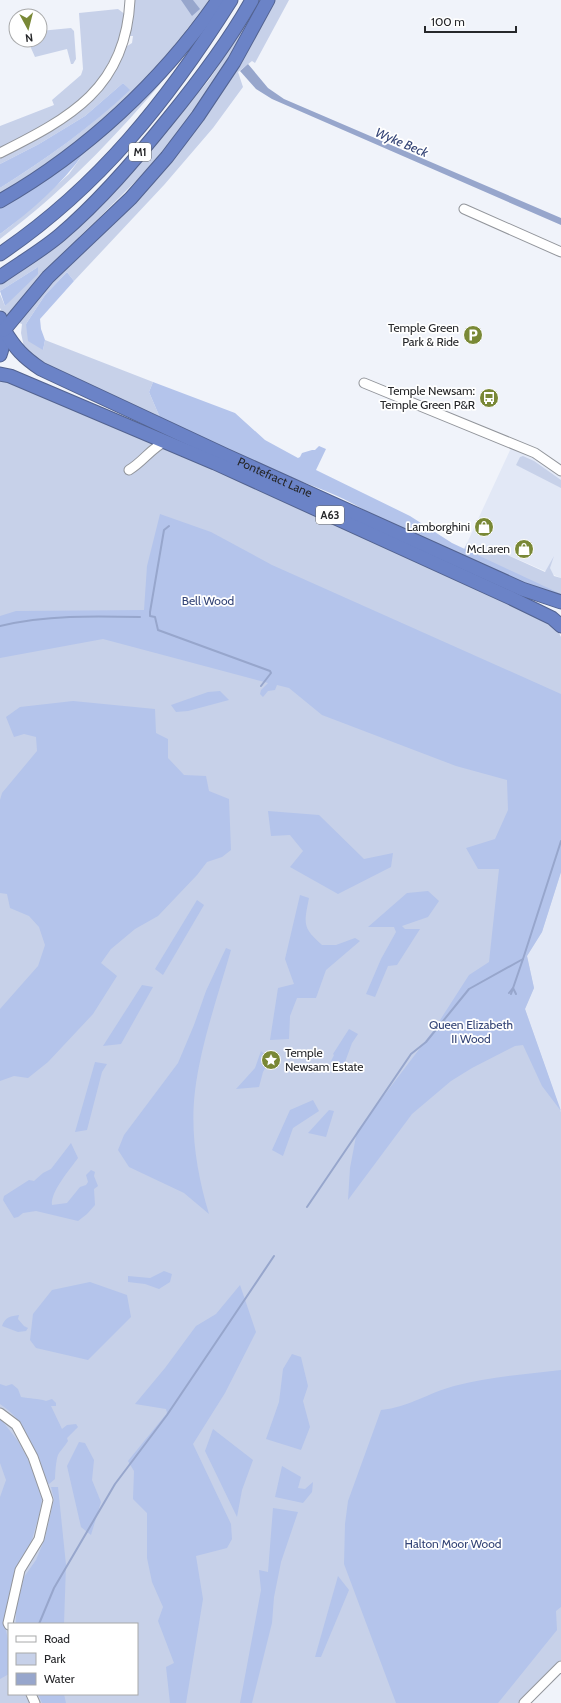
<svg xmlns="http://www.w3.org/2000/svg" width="561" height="1703" viewBox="0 0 561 1703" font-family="Cabin,sans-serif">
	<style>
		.built { fill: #e2e8f6 }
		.green { fill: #c7d1e9; fill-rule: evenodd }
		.forest { fill: #b4c4eb }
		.water { fill: #97a6cc }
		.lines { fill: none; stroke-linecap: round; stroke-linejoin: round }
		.stream { stroke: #97a6cc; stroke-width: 2 }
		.minor-casing { stroke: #92959b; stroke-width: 11 }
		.highway-casing { stroke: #536390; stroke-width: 15 }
		.minor { stroke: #fff; stroke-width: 9 }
		.highway { stroke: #6b83c7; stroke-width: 13 }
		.labels { text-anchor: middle; stroke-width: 3.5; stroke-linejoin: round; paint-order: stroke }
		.shield { fill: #fff; stroke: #67686a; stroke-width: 1 }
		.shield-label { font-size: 11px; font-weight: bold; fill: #26272a }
		.poi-label { font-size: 12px; fill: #26272a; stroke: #fff; text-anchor: end }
		.street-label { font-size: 12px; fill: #26272a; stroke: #fff }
		.park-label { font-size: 12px; fill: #334476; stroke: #fff }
		.water-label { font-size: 13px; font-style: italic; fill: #334375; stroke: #fff }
	</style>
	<rect width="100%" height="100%" fill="#f0f3fa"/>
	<g class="built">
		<path d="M511,448L534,458L561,477V578L501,552L498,556L467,543Z"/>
		<path d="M561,872V1112L525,1009L534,988L527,956L542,932Z"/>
	</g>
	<g class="green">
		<path d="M134,0H209C175,46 139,90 95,127C65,152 32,173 0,194V188C46,159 90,128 129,90L123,83L85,116L39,144L0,164V157L44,134L79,112L96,96L108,81L124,48L132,43L133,36H128Z"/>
		<path d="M262,0C234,56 199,109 158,157C133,185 106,211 79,237L80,238L6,319L0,308V294L5,306L38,267L0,291V284L33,259L151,150L209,80Z"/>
		<path d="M273,0H289L255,63L252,61L238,72L243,87L213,128L164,185L74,281L67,272L45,295L26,324L43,350L45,340L153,382L149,392L161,420L39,363L24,347L21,333L22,324L19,323L21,318L43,292L127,211L168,166Z"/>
		<path d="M118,9L126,15C116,54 100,88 66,112C46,127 22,138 0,150V126L54,105L52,100L81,75L83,69L79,13Z"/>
		<path d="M71,28L74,31L76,59L73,64H71L67,49L35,57L31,48V40H40V31Z"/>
		<path d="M182,58C125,127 71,185 0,239V234L12,225L69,174L84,153L0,208V204Z"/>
		<path d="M0,378L17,380L543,618L558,631L561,637V872L542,932L527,956L534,988L525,1009L561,1112V1660L519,1703H0ZM9,1624H137V1694H9Z"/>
		<path d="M523,456L534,461L561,480V488L516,465L520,457Z"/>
		<path d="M467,543L498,555L501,552L545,572L554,556L550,568L554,576L561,578V599L461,555Z"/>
	</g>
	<g class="forest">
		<path d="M123,83L130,90C90,128 46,159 0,188V164L39,144L85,116Z"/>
		<path d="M82,151L84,153C62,184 31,211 0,234V208L47,177Z"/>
		<path d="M38,267V274L5,306L0,291Z"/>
		<path d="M67,272L74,281L40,319L41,329L45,340L43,350L28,341L26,324L45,295Z"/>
		<path d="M153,382L235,413L265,440L298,458L300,457L302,453L312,450H315L319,446L326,449L316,470L410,516L452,543L561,594V597L528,585L369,513C341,495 310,485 279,473C239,457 201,438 161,420L149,392Z"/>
		<path d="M160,514L211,532L272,565L561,694V872L542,932L527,956L534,988L525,1009L561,1111L542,1086L523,1045L515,1046L472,1068L451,1081L412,1114L348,1200L350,1168L357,1131L433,1031L469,975L489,962L499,869H478L466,848L495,839L508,810L507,780L456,766L322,715L289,688L277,685L275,690L268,691L263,697L260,694L261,690L268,683L103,639L0,658V616L16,611L144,610L147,566Z"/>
		<path d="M220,691L229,700L188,711L176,712L171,705L208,692Z"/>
		<path d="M73,701L155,709L156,733L168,739V758L184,775L206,776L209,791L229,799L231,850L222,857L207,862L197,875L158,916L135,929L111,949L101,963L117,976L93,1014L48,1062L28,1078L14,1076L0,1081V1009L38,966L45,945L39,927L29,916L10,908L7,894L0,893V800L2,793L37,751L36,737L24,734L14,737L6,717L20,707Z"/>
		<path d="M268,811L319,815L364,859L393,853L391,867L338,894L290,867L303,851L290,835L271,836Z"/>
		<path d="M428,891L439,901L428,917L402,926L405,929H420L397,965L388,966L375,997L366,994L381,959L396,932L394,927H368L407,893Z"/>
		<path d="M300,895L309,898C304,924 302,927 322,945H336L355,938L360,941L326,970L316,998H297L290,1016L289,1039L270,1040L278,988L294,984L285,959Z"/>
		<path d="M197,900L204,905L163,975L155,969Z"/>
		<path d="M226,948L231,950C218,996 201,1043 195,1091C190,1132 197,1174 209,1214L184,1193L129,1167L118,1150L124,1135L178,1063L194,1025L206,991Z"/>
		<path d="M142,985L153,987L121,1044L103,1046Z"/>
		<path d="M349,1029L358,1034L352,1043L345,1062L339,1068L334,1067L331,1061L334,1055L333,1054Z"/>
		<path d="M261,1051L270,1059L263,1072L259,1087L236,1089L255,1068Z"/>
		<path d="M95,1062L107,1064L102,1072L87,1130L75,1132Z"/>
		<path d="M313,1100L319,1111L293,1128L283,1156L272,1150L290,1110Z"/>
		<path d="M329,1110L334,1111L326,1137L308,1133Z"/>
		<path d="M71,1143L78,1158C71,1168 50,1192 52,1205L67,1203L80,1187L86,1185L88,1182L86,1175L91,1170L95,1172L94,1176L98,1186L94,1189L95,1205L87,1214L78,1221L36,1211L23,1213L18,1217L14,1218L3,1200L4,1196L29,1180L34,1181L43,1173L51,1169Z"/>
		<path d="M164,1271L172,1274L170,1282L159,1289L145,1284L128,1282V1276L150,1278Z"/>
		<path d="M90,1282L127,1295L131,1317L88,1360L36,1348L30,1340L33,1314L52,1290Z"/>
		<path d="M240,1285L256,1332L225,1393L193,1444L231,1524L232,1539L227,1548L196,1556L203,1599L186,1703H170L166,1667L174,1663L158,1621L163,1607L152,1582L147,1558V1513L133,1499L134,1471L128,1461L167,1413L166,1409L135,1404L165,1368L196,1326L216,1314Z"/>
		<path d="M19,1315L18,1319L24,1326L28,1328L26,1331L18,1332L2,1326C5,1317 11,1316 19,1315Z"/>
		<path d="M292,1354L301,1357L308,1386L303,1401L310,1427L301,1450L266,1439L279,1402L283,1369Z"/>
		<path d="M561,1370V1607L556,1611L557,1630L498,1703H396L344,1564L345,1524L348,1501L381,1410C409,1407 428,1393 454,1386C489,1377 526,1374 561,1370Z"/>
		<path d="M0,1384L6,1386L12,1384L18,1389L21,1397C30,1399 38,1398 46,1401L52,1399L56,1403V1406H51L62,1429L67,1425L76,1424L78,1427L67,1438L68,1441C65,1446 60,1451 58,1455C56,1460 55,1474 55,1479L49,1484L46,1482C32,1451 31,1425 0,1404Z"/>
		<path d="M0,1418L18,1441L29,1461L42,1497L40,1512L31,1543L15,1569L6,1612L5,1627L9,1643V1674L0,1679V1497L6,1480L0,1463Z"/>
		<path d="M213,1429L253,1460L242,1490L237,1517L205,1451Z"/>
		<path d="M79,1442L85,1443L94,1460L92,1480L101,1502L91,1535L81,1527L67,1466Z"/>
		<path d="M282,1466L301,1477L298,1488L305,1489L313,1482L312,1492L303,1503L275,1497Z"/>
		<path d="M51,1487H58L66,1565L64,1624H16V1608L24,1577L36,1560L45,1538L54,1499Z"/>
		<path d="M273,1508L298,1512L281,1562L274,1597L272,1623L252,1703H240L261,1590L259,1570L268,1572Z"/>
		<path d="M338,1576L349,1590L321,1657H315Z"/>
		<path d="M38,1694H64L66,1703H42Z"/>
	</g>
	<g class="water">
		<path d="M181,0H193L200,9L192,16Z"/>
		<path d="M248,64L268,88L284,99L561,218V225L272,99L256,89L240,71Z"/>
	</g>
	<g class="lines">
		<g class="stream">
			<path d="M169,526L164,530L150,612V616L155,617L158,630L270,671L271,673L261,686"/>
			<path d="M0,626C46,615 93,616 140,617"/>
			<path d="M509,993L513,988L516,994"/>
			<path d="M511,994L523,959"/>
			<path d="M307,1207L411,1054L426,1042L469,989L523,959L561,841"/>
			<path d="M39,1624L54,1588L115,1484L167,1415L274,1256"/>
		</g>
		<defs>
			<g id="minor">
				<path d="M0,153C70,118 126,88 130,0"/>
				<path d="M464,209L561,252"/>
				<path d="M364,383L535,453L561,471"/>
				<path d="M129,470C143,462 151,448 166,441"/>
				<path d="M0,1413L16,1425L33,1457L48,1500L39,1539L20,1570L8,1623L9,1625"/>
				<path d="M31,1694L35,1703"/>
				<path d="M524,1703L561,1666"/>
			</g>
			<g id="highway">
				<path d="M0,201C86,152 162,81 218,0"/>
				<path d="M0,254C99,187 168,100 231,0"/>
				<path d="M0,277C20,263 41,251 60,235C100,201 135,160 168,119C199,81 228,43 252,0"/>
				<path d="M0,318C4,331 5,342 0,355"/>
				<path id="s1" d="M4,330C15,348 23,357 41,369L225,455L522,589L561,602"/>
				<path d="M4,330L48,277L131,198L167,157L198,116L234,62L268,0"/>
				<path d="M0,374L10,376L215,463L511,598L552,618L561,626"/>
			</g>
		</defs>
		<use href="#minor" class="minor-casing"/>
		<use href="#highway" class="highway-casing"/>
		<use href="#minor" class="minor"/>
		<use href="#highway" class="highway"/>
	</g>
	<defs>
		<symbol id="parking-disc" viewBox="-11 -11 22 22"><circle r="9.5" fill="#798836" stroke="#fff"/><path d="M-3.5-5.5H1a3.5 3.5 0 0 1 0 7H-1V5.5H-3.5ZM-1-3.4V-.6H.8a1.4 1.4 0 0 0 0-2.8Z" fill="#fff"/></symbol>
		<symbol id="bus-disc" viewBox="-11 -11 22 22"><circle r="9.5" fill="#798836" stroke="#fff"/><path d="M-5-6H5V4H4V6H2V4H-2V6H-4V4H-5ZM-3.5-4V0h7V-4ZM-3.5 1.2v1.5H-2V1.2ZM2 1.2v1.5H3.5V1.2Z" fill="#fff"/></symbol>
		<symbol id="shop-disc" viewBox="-11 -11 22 22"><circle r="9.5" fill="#798836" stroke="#fff"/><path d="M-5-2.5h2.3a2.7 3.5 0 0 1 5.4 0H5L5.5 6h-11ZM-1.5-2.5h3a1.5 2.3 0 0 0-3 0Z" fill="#fff"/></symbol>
		<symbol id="sight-disc" viewBox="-11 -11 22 22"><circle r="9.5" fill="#798836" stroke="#fff"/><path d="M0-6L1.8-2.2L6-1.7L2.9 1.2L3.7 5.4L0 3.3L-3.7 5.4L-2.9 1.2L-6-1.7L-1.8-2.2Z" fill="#fff"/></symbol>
	</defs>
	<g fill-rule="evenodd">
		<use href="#parking-disc" x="462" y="324" width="22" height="22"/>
		<use href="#bus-disc" x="478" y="387" width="22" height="22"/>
		<use href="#shop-disc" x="473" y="516" width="22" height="22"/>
		<use href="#shop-disc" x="513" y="538" width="22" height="22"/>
		<use href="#sight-disc" x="260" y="1049" width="22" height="22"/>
	</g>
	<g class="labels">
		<g class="shield">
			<rect x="129" y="143" width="22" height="18" rx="3"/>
			<rect x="316" y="506" width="28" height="18" rx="3"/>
		</g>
		<g class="shield-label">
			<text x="140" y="156">M1</text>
			<text x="330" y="519">A63</text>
		</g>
		<g class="poi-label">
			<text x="459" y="332">Temple Green<tspan x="459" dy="14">Park &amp; Ride</tspan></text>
			<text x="475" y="395">Temple Newsam:<tspan x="475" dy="14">Temple Green P&amp;R</tspan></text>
			<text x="470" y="531">Lamborghini</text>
			<text x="510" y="553">McLaren</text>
			<text x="285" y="1057" text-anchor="start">Temple<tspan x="285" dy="14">Newsam Estate</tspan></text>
		</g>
		<g class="street-label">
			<text dy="4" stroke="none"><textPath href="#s1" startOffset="312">Pontefract Lane</textPath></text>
		</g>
		<g class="park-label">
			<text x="208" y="605">Bell Wood</text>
			<text x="471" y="1029">Queen Elizabeth<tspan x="471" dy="14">II Wood</tspan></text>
			<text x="453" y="1548">Halton Moor Wood</text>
		</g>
		<g class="water-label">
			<text transform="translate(402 142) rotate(23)" y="5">Wyke Beck</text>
		</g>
	</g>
	<rect x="8" y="1623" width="130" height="72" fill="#ffffff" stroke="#a8a9aa"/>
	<rect x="16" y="1636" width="20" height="6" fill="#ffffff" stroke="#a8a9aa"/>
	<text x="44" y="1643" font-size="12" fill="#26272a">Road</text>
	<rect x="16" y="1653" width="20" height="12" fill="#c7d1e9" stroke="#a8a9aa"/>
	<text x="44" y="1663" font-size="12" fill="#26272a">Park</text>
	<rect x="16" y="1673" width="20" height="12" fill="#97a6cc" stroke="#a8a9aa"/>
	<text x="44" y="1683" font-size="12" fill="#26272a">Water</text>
	<g transform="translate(28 28) rotate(173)"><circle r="19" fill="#ffffff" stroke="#a8a9aa"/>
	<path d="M0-3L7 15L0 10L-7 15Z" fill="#798836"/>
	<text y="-6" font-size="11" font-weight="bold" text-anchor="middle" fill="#26272a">N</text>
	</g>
	<path d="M425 26v6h91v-6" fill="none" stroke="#26272a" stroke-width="2"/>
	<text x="431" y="26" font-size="12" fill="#26272a" stroke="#ffffff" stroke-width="3" paint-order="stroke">100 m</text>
</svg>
